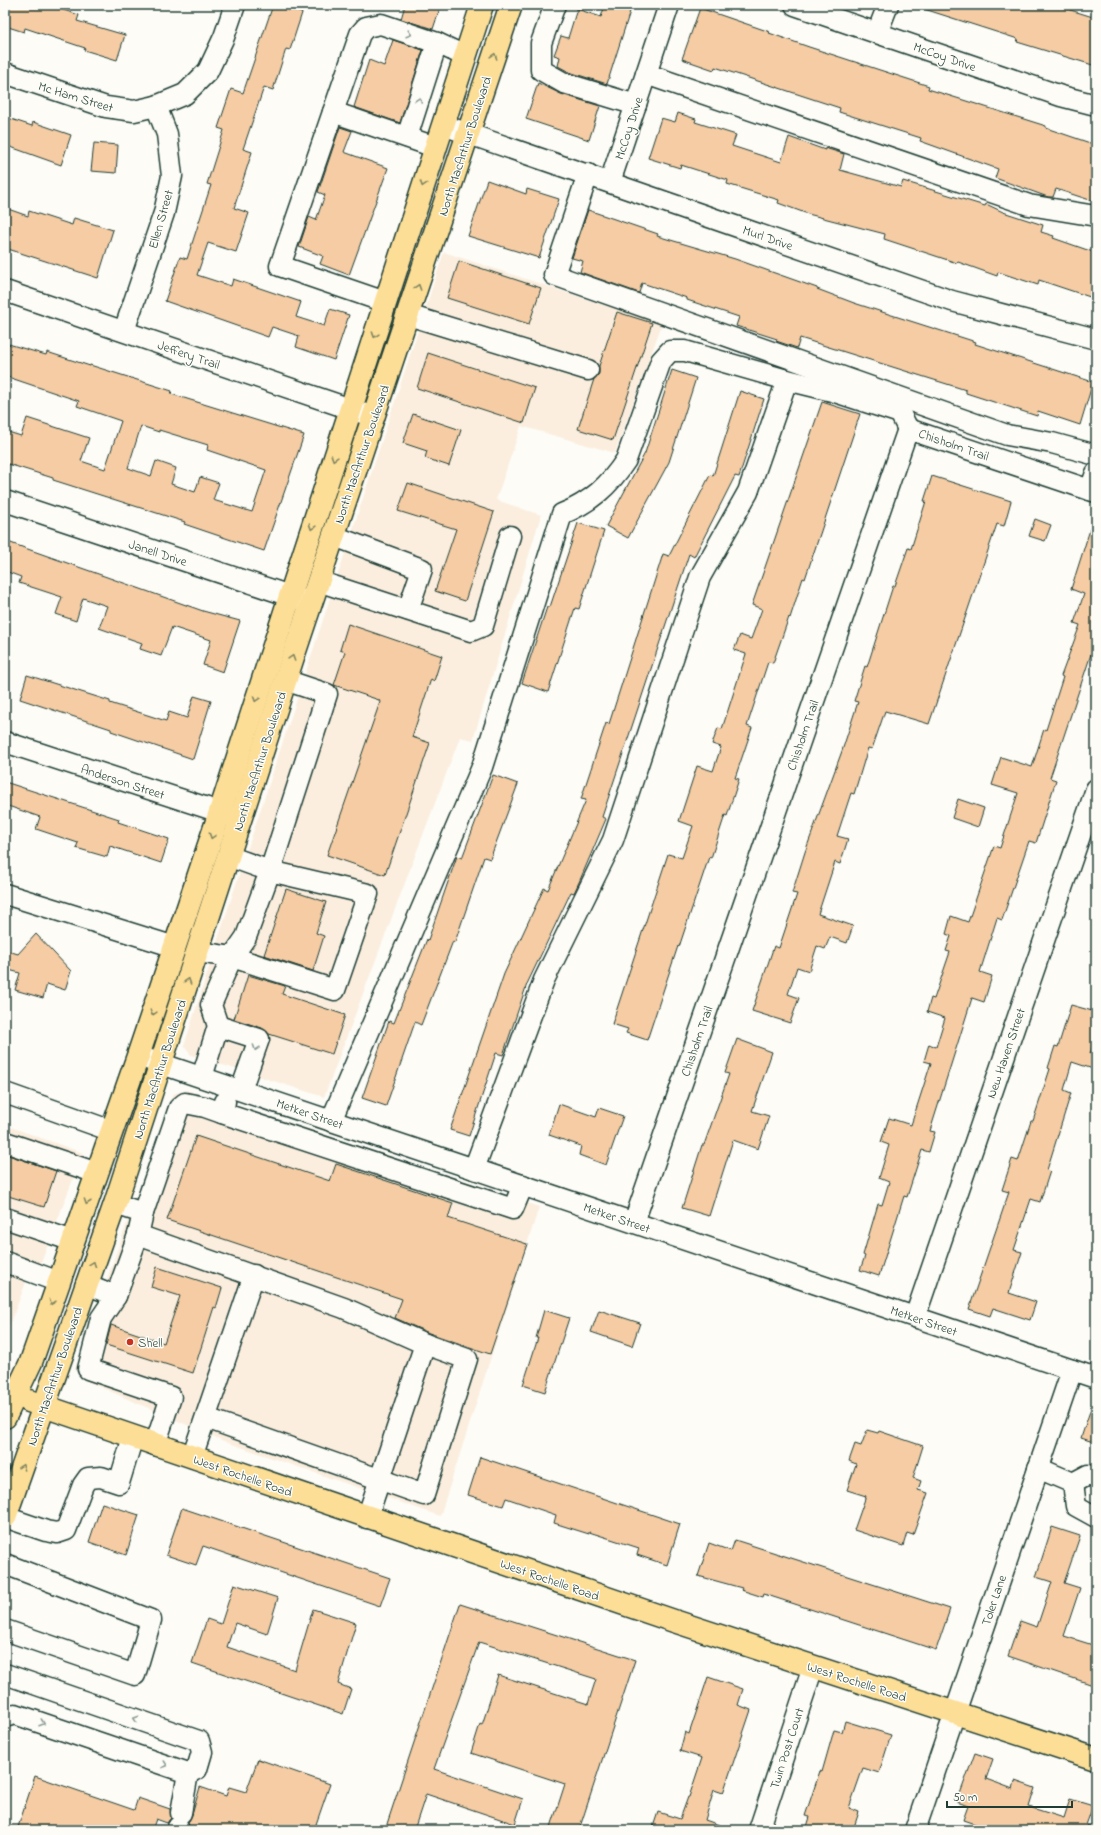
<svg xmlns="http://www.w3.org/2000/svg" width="1101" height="1835" viewBox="0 0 1101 1835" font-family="'Indie Flower',sans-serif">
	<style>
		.built { fill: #fbeede }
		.building { fill: #f5cca4; stroke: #1f3d34; fill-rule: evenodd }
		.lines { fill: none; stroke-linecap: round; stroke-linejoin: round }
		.minor-casing { stroke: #1f3d34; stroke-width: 23 }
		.major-casing { stroke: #1f3d34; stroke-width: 25 }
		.minor { stroke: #fdfcf7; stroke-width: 20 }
		.major { stroke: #fcde96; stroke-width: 22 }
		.oneway { stroke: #8e9c96 }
		.oneway2 { stroke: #828560 }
		.poi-dot { fill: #c8321e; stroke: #fdfcf7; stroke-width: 1.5 }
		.labels { text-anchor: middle; stroke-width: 3; stroke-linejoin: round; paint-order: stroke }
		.street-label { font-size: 13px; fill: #1f3d34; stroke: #fdfcf7 }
		.poi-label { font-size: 13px; fill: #1f3d34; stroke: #fdfcf7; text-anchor: start }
	</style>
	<rect width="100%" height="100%" fill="#fdfcf7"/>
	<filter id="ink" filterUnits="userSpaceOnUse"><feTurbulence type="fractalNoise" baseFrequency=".025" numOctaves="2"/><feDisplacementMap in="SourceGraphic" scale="8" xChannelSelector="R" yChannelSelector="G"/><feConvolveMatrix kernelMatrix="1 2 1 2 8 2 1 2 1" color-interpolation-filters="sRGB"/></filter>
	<g filter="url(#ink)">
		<g class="built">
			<path d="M444,252L662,324L615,453L521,426L496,500L541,515L473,740L460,737L324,1097L191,1055L184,1046L220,933Z"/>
			<path d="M186,1090L539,1207L440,1516L226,1442L82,1379L75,1369L173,1094Z"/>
			<path d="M5,1125L83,1153L33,1284L26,1282L5,1338Z"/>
		</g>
		<g class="building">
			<path d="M5,5H48L79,15L77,21L125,35L117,60L84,50L85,48L25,28L24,32L5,26Z"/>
			<path d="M273,5H279L302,13L290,50L286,49L273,90L264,87L243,149L252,152L234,208L249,213L236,252L208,243L197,275L231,286L233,279L301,302L296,317L324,326L330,309L349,315L334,360L296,347L299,336L272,327L268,337L165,301L180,257L187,259L211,185L207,184L224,130L218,128L231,89L243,93Z"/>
			<path d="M405,5H441L433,29L401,19Z"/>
			<path d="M605,5H632L607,84L569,72L558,66L560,57L554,55L561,36L568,38L577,9L601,17Z"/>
			<path d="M921,5H1065L1064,8L1096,18V66L1017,42L1018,39L921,8Z"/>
			<path d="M700,8L770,32L769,33L809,47L929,86L928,89L1046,126V128L1096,145V202L1056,189L1053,197H1048L995,178L998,169L920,141L921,138L839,112L840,108L715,67L714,70L682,59Z"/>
			<path d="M393,40L423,50L400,123L354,107L369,60L384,66Z"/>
			<path d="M538,83L561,94L600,106L589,140L526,119Z"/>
			<path d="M678,113L696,119L695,122L736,135L732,146L781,162L789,137L825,150V148L844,154L840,170L901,187L903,181L985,206L986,204L1003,212L1043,225L1041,232L1054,236L1053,238L1096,253V299L1039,280L1038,285L998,272L997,276L958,262L957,263L884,239L885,234L808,214L778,203L779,200L727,184L728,180L681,165L680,168L648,158L661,118L675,122Z"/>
			<path d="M5,117L32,126L33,122L71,135L61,165L5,145Z"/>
			<path d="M340,127L352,131L344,152L388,168L349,275L320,264L323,256L299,247L309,217L316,220L325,195L318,192Z"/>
			<path d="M94,143L118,145L116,173L91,171Z"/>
			<path d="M487,180L526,194L527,189L559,199L539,258L468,236Z"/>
			<path d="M5,208L28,216L29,211L72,225L74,218L113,230L98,278L5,248Z"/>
			<path d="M588,210L658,234L657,236L735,259L817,288V289L854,303L976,342L975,344L1093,382L1080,425L1038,411L1037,416L966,393V390L800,338L797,348L776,341L777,339L736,326L739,317L687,300V298L642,283L639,293L580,272L583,261L572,258Z"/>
			<path d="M459,261L541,288L529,324L447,298Z"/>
			<path d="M617,312L652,323L613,440L578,429L594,379L599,374V366Z"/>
			<path d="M5,343L46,355L47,352L90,366V365L172,391L171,394L304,435L264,551L184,524L185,522L53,480V478L5,463V431L21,436L27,418L89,438L81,461L105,469L121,421L77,406L79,401L5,376ZM141,426L159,432V430L208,445L207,450L266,470L252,512L213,500L219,483L200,477L195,492L171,484L176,468L156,461L151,476L128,468Z"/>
			<path d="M428,353L535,388L524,423L417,388Z"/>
			<path d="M672,370L696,378L669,462L628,538L606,526L645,453Z"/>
			<path d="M740,391L764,399L739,477L735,476L694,557L689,554L602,817L606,819L580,880L574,893L571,892L527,984L503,1055L496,1053L469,1136L450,1130L504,974L544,888L548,890L586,800L581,799L606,723L609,724L663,554L669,556L710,475L713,476Z"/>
			<path d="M822,402L860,414L805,579L803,578L790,618L789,617L773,663L768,662L747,726L752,728L735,778L739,779L727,816L725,815L711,858L709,857L679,947L678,946L647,1040L626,1033L628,1029L612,1024L668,854L682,858L693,826L679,821L697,766L713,771L721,747L712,744L718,728L722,729L746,654L734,650L740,635L751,639L762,609L752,605Z"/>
			<path d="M413,414L461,430L449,466L425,458L427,451L403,443Z"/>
			<path d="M932,476L1011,501L1004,526L997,524L929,724L885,711L872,749L868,748L854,794L851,793L837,836L848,839L840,864L835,862L818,914L853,926L847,943L830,937L825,949L817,946L809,971L797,967L788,994L799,998L790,1023L752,1011L774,946L779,948L797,894L792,893L805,852L842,751L858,702L854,701L865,666L867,667L893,586H895L908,548L911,549L926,501H924Z"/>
			<path d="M408,483L494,512L465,601L435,591L456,529L398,511Z"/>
			<path d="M1035,519L1051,525L1045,541L1029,536Z"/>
			<path d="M1093,520L1096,521V639L1050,778L1056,780L1036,843L1029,841L1002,920L997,918L980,972L992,976L984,1002L972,998L930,1131L935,1132L929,1152L922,1150L907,1197L904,1196L879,1276L860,1270L865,1256L863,1255L878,1204L882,1205L889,1182L879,1178L889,1145L881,1142L889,1118L911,1125L931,1063L924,1061L929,1044L936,1047L945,1018L927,1012L931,998L934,999L950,952L946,951L951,936L946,934L951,916L968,922L994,846L1000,848L1018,793L992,785L1001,757L1032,767L1044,729L1046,730L1063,677L1061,676L1080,625L1074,623L1084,594L1071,589Z"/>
			<path d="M578,523L604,531L579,609L575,608L548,692L522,683L547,607H550Z"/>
			<path d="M5,541L203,611L240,621L223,672L203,665L211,640L172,627L161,656L140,649L142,643L99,628L107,606L83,598L76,621L56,614L62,597L19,583L21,577L5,571Z"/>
			<path d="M348,624L442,656L434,681L431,679L412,737L430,743L385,875L327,855L380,702L379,700L334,685L345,652L340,650Z"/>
			<path d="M27,675L110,701V703L166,721L169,712L187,718L194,696L211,701L193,759L111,731V729L20,699Z"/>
			<path d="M493,775L518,784L490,859L484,857L455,942L453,941L421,1025L415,1022L386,1106L362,1098L389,1021L394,1023L427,939L428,940L457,856L462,858Z"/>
			<path d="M5,782L119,819L118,822L169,839L161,863L110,846L107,857L76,848L78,843L36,829L40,817L5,805Z"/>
			<path d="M958,799L984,808L978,827L952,818Z"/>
			<path d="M286,889L326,902L316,933L324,936L313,971L264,955Z"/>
			<path d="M36,934L71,971L65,990L47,984L43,998L15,990L20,973L5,969V950L18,954Z"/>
			<path d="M248,975L285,986L282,994L345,1015L332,1054L269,1034L262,1028L234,1019Z"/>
			<path d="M1071,1005L1096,1012V1036L1090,1054L1096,1056V1070L1072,1062L1064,1090L1071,1093L1047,1170L1050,1171L1040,1202L1031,1199L1014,1250L1022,1252L1009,1293L1036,1302L1030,1320L993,1308L990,1316L969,1309L1009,1192L1002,1190L1012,1159L1018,1161L1031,1121H1033L1050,1069L1048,1068L1055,1046L1058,1047Z"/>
			<path d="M737,1039L772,1052L752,1111L769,1116L758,1149L733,1140L709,1216L682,1208L702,1145H704L729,1074L725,1073Z"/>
			<path d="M559,1104L596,1117L599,1108L623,1116L606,1165L579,1155L581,1146L549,1135Z"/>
			<path d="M196,1136L330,1181L336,1164L453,1203L448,1218L527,1244L490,1354L429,1333L395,1318L402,1299L167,1220Z"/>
			<path d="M5,1154L56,1171L44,1207L5,1195Z"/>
			<path d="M157,1267L222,1288L216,1308L214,1307L193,1373L106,1345L111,1325L164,1343L180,1296L151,1287Z"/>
			<path d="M544,1310L569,1318L545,1392L523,1385L538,1338H536Z"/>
			<path d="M599,1310L640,1323L632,1346L591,1332Z"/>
			<path d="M1094,1399L1096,1400V1443L1081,1438Z"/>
			<path d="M867,1430L878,1433L879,1431L923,1446L913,1478L921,1481L918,1490L928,1493L913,1535L907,1533L903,1546L854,1530L866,1496L847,1490L856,1464L849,1461L855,1444L861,1446Z"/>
			<path d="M480,1457L680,1524L667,1565L637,1555L639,1548L589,1532V1534L554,1523L556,1515L506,1498L503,1506L468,1495Z"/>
			<path d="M102,1503L139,1515L126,1555L89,1542Z"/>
			<path d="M182,1508L390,1578L380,1606L203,1546L196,1565L166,1555Z"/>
			<path d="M1052,1527L1080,1536L1064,1583L1080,1588L1064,1636L1096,1646V1686L1008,1656L1020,1621L1037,1627L1052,1582L1036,1577Z"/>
			<path d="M735,1540L950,1609L936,1650L764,1594L763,1597L741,1590L742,1588L698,1576L709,1543L731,1551Z"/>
			<path d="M234,1584L278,1598L267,1634L235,1623L227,1647L295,1670L313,1609L356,1623L338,1684L351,1689L343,1714L192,1663L207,1619L221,1624Z"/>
			<path d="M460,1604L635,1660L579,1830H550L565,1784L471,1753L480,1724L482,1725L498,1675L588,1704L596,1679L479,1642L434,1769L523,1799L515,1824L426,1794L414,1830H385Z"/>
			<path d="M708,1677L743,1689L738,1705L751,1710L723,1793L714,1790L705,1820L728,1828V1830H652L658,1812L680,1819L688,1797H689L702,1758L680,1751L685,1732L689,1734Z"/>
			<path d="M845,1721L891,1735L879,1773L863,1768L849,1808L859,1812L853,1830H806L810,1817L805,1816L820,1771L822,1772L834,1730L842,1732Z"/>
			<path d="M975,1753L993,1759L986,1779L1013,1789L1015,1781L1035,1788L1029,1807L1064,1818L1070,1799L1093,1806L1086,1825L1093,1827L1092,1830H992L963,1820L968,1806L957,1802Z"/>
			<path d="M258,1759L330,1784L314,1830H189L188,1822L192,1815L200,1787L226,1796L229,1787L246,1792Z"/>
			<path d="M35,1776L134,1810L138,1798L170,1809L171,1818L167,1823L156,1819L152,1830H17Z"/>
		</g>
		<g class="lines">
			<defs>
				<g id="minor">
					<path d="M555,5L541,43V70L564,83L636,105"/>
					<path d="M795,5L1061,96L1096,105"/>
					<path d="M877,33L888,5"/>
					<path d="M5,73L106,107L134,111L156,106L185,94L208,71L224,37L235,5"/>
					<path d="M646,74L1029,205L1096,216"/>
					<path d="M333,112L360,34L366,27L381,24L437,43L465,56"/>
					<path d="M443,125L952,301L1096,339"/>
					<path d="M407,137L437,43"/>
					<path d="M588,174L554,275L1007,435L1052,443L1096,455"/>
					<path d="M610,182L669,5"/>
					<path d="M5,291L374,417"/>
					<path d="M385,302L280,266L333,112L435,147"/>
					<path d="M408,315L588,370"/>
					<path d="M124,331L164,213L172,176L167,134L156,106"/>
					<path d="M787,380L832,391L900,413L908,429"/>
					<path d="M1090,490L1096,473"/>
					<path d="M5,501L305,601"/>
					<path d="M334,536L422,569L408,610"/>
					<path d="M318,581L471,631L483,626L510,536"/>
					<path d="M5,742L235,817"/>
					<path d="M228,856L270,871L246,937L232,957L335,990L368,894L270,871L327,694L285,680"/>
					<path d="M5,894L175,947"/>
					<path d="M198,952L232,957L211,1005L218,1026L202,1077"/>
					<path d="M218,1026L259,1039L241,1090"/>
					<path d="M138,1056L1096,1378"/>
					<path d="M5,1093L112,1131"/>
					<path d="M222,1113L513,1209L523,1185"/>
					<path d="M331,1121L482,767L562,514C591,502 609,486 626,460L661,361L670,351H685L787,380L748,492L700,577L613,840L544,980L474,1169"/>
					<path d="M5,1142L97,1173"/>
					<path d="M115,1204L143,1213L138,1235L344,1308L425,1344L367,1518"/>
					<path d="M143,1213L179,1108L185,1103L205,1107L222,1113L225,1102"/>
					<path d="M5,1218L73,1241"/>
					<path d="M634,1222L908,429L1096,492"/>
					<path d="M5,1262L59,1282"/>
					<path d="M86,1284L116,1296L138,1235"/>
					<path d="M116,1296L101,1318L88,1369L171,1397L155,1445"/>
					<path d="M915,1317L1096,789"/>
					<path d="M206,1418L424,1495L467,1359L425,1344"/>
					<path d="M192,1457L254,1275"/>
					<path d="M1038,1468L1073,1483"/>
					<path d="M1073,1483L1076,1506L1096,1517"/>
					<path d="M1073,1483L1088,1475L1096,1478"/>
					<path d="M5,1517L46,1531L57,1533L66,1530L83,1485L88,1478L101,1477L119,1483L133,1437"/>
					<path d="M5,1564L151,1620L135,1675L5,1630"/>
					<path d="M5,1674L199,1741L202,1752L197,1769L188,1773L15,1714L5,1717"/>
					<path d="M181,1813L188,1773"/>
					<path d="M177,1830L178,1827"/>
					<path d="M759,1830L813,1667"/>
					<path d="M915,1830L1072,1370"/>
				</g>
				<g id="major">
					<path d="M29,1401L674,1621L1096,1759"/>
					<path d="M5,1417L31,1362L138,1056L220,812L482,5"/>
					<path d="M5,1517L115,1204L293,657L511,5"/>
				</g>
			</defs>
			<use href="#minor" class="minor-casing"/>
			<use href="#major" class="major-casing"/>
			<use href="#minor" class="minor"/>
			<use href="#major" class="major"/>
		</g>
		<defs><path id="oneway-chevron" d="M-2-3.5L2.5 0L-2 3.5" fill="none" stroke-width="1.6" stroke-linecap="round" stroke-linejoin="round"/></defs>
		<g class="oneway">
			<use href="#oneway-chevron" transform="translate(409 34) rotate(18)"/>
			<use href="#oneway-chevron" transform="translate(419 100) rotate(-72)"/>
			<use href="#oneway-chevron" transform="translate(256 1048) rotate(109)"/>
			<use href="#oneway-chevron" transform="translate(136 1719) rotate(-161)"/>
			<use href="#oneway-chevron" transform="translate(42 1723) rotate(19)"/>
			<use href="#oneway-chevron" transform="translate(165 1765) rotate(19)"/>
		</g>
		<g class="oneway2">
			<use href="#oneway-chevron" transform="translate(494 56) rotate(-72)"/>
			<use href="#oneway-chevron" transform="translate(423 184) rotate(108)"/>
			<use href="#oneway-chevron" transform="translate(418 287) rotate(-72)"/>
			<use href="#oneway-chevron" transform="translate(375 335) rotate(108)"/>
			<use href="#oneway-chevron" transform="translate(334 458) rotate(108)"/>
			<use href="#oneway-chevron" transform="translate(312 527) rotate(108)"/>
			<use href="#oneway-chevron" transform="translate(292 658) rotate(-72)"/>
			<use href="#oneway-chevron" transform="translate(256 699) rotate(108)"/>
			<use href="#oneway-chevron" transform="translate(212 836) rotate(108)"/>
			<use href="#oneway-chevron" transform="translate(188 981) rotate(-72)"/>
			<use href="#oneway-chevron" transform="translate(153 1013) rotate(108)"/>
			<use href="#oneway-chevron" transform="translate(87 1202) rotate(109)"/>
			<use href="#oneway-chevron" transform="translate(93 1264) rotate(-70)"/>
			<use href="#oneway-chevron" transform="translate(52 1302) rotate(109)"/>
			<use href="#oneway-chevron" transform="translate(22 1467) rotate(-71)"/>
		</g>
	</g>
	<circle class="poi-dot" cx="130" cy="1342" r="4"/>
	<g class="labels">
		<g class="street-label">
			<text transform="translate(945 56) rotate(19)" y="5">McCoy Drive</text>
			<text transform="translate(76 96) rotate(17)" y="5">Mc Ham Street</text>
			<text transform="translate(628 128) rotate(-72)" y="5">McCoy Drive</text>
			<text transform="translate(464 146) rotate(-72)" y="5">North MacArthur Boulevard</text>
			<text transform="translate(160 219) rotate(-74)" y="5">Ellen Street</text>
			<text transform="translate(768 237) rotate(19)" y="5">Murl Drive</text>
			<text transform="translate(189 354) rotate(19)" y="5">Jeffery Trail</text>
			<text transform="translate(954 444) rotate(19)" y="5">Chisholm Trail</text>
			<text transform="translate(361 454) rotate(-71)" y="5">North MacArthur Boulevard</text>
			<text transform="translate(158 552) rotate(18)" y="5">Janell Drive</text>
			<text transform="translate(802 735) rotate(-71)" y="5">Chisholm Trail</text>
			<text transform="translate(259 761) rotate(-72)" y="5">North MacArthur Boulevard</text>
			<text transform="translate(123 781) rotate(18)" y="5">Anderson Street</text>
			<text transform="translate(696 1041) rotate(-71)" y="5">Chisholm Trail</text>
			<text transform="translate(1005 1053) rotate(-71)" y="5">New Haven Street</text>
			<text transform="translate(159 1069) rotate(-72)" y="5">North MacArthur Boulevard</text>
			<text transform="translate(310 1113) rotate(19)" y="5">Metker Street</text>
			<text transform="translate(617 1217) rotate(19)" y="5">Metker Street</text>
			<text transform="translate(924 1320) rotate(19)" y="5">Metker Street</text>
			<text transform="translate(54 1376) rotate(-71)" y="5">North MacArthur Boulevard</text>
			<text transform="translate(243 1475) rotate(19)" y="5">West Rochelle Road</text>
			<text transform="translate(550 1579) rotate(19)" y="5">West Rochelle Road</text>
			<text transform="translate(993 1600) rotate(-71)" y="5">Toler Lane</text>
			<text transform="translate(857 1681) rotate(18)" y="5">West Rochelle Road</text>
			<text transform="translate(786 1748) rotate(-72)" y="5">Twin Post Court</text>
		</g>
		<g class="poi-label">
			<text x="138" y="1347">Shell</text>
		</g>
	</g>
	<rect width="1101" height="1835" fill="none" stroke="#fdfcf7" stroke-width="20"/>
	<rect x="10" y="10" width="1081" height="1815" fill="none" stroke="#1f3d34" stroke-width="1.5" filter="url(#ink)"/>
	<path d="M947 1801v6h125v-6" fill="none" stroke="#1f3d34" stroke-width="2"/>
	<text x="953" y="1801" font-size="12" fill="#1f3d34" stroke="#fdfcf7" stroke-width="3" paint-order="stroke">50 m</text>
</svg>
